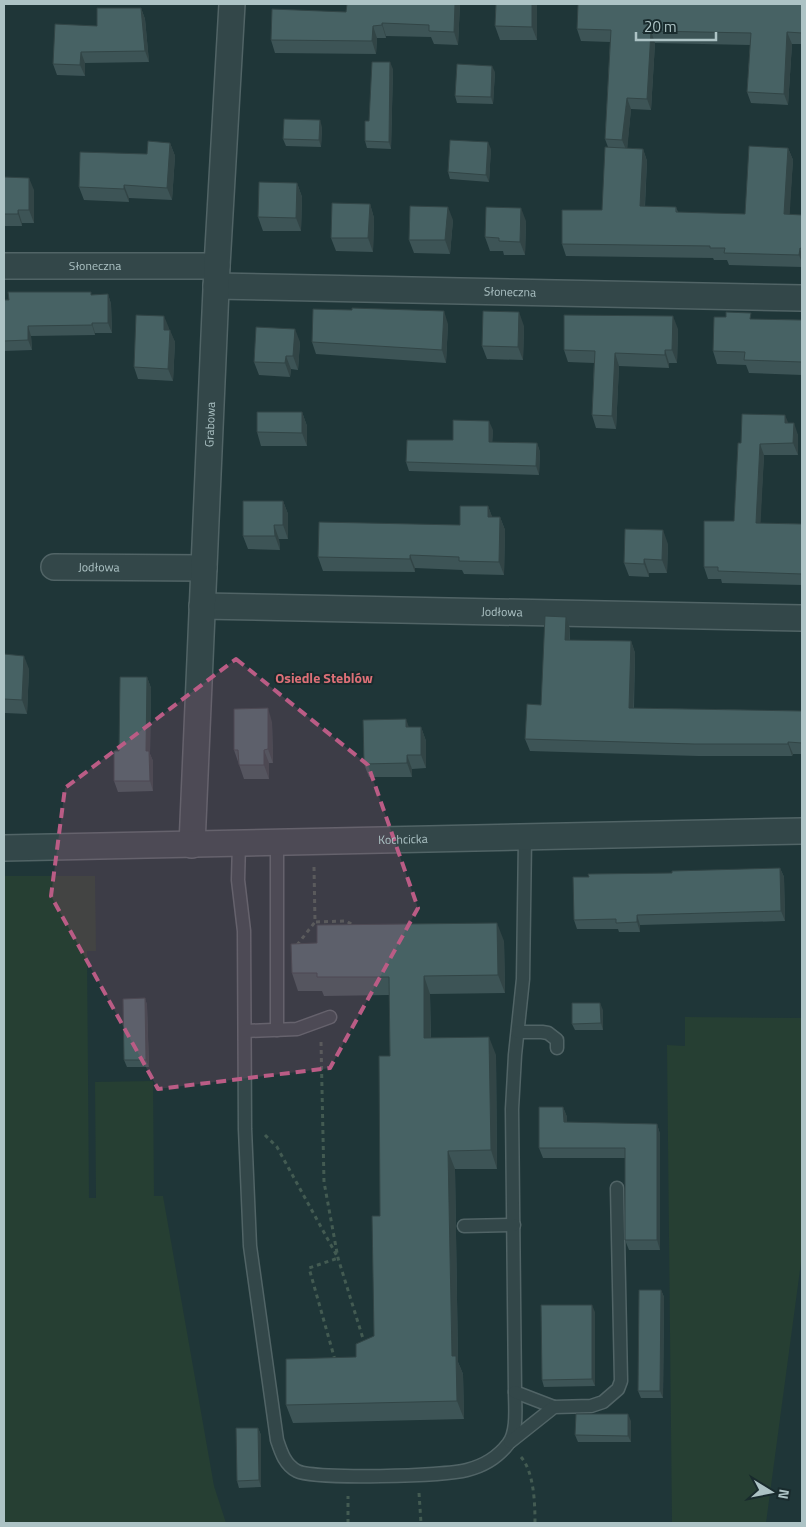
<svg xmlns="http://www.w3.org/2000/svg" width="806" height="1527" viewBox="0 0 806 1527" font-family="'Titillium Web',sans-serif">
	<style>
		.green { fill: #263f33 }
		.lines { fill: none; stroke-linecap: round; stroke-linejoin: round }
		.lane-casing { stroke: #516466; stroke-width: 15 }
		.street-casing { stroke: #516466; stroke-width: 28 }
		.path { stroke: #435b52; stroke-width: 3; stroke-dasharray: 4 4; stroke-linecap: butt }
		.lane { stroke: #334749; stroke-width: 12 }
		.street { stroke: #334749; stroke-width: 25 }
		.wall { fill: #3d5456 }
		.shaded-wall { fill: #324546 }
		.building { fill: #476264; stroke: #324546 }
		.marked { fill: #ba5c85; fill-opacity: 0.2; stroke: #ba5c85; stroke-width: 4; stroke-dasharray: 10 6; stroke-linejoin: round }
		.labels { text-anchor: middle; stroke-width: 4; stroke-linejoin: round; paint-order: stroke }
		.street-label { font-size: 12px; fill: #adc3c5; stroke: #192b2d }
		.neighbourhood-label { font-size: 14px; font-weight: bold; fill: #dd7077; stroke: #192b2d }
	</style>
	<rect width="100%" height="100%" fill="#1f3638"/>
	<g class="green">
		<path d="M95,876L96,951H87L89,1198H96L95,1082L153,1081L154,1196H163L214,1486L226,1523H4V876Z"/>
		<path d="M685,1017L802,1018V1255L766,1523H672L667,1045L685,1046Z"/>
	</g>
	<g class="lines">
		<defs>
			<g id="lane">
				<path d="M277,842V1030"/>
				<path d="M239,843L238,880L244,931L245,1129L250,1246L277,1440C281,1452 285,1465 297,1471C315,1480 445,1476 467,1470C483,1466 498,1457 508,1444C518,1432 515,1406 515,1392L512,1109L515,1055L523,979L525,839"/>
				<path d="M245,1031L297,1029L330,1017"/>
				<path d="M518,1032H542L548,1033L557,1040V1048"/>
				<path d="M464,1226L514,1225"/>
				<path d="M515,1392L554,1407"/>
				<path d="M510,1442L554,1407L591,1406L603,1402L618,1389L621,1381L617,1188"/>
			</g>
			<g id="street">
				<path id="s1" d="M4,266H217"/>
				<path id="s2" d="M216,286L802,298"/>
				<path id="s3" d="M54,567L204,568"/>
				<path id="s4" d="M202,606L802,618"/>
				<path id="s5" d="M192,845L217,266L232,4"/>
				<path id="s6" d="M4,848L802,831"/>
			</g>
		</defs>
		<use href="#lane" class="lane-casing"/>
		<use href="#street" class="street-casing"/>
		<g class="path">
			<path d="M314,867L315,922L346,921L355,926"/>
			<path d="M297,945L315,922"/>
			<path d="M321,1042L324,1182L338,1258L365,1345"/>
			<path d="M265,1135L277,1147L337,1256"/>
			<path d="M335,1360L309,1268L338,1258"/>
			<path d="M521,1457C534,1472 535,1503 535,1523"/>
			<path d="M419,1493L421,1523"/>
			<path d="M348,1523V1496"/>
		</g>
		<use href="#lane" class="lane"/>
		<use href="#street" class="street"/>
	</g>
	<g class="wall">
		<path d="M460,4L458,45L434,44L431,37L386,36V38H377L376,54L275,53L271,40L346,12Z"/>
		<path d="M496,4H537V40H500L495,26Z"/>
		<path d="M802,4V44H792L788,105L751,103L747,92L750,45L655,43L651,110L631,109L627,148L643,149L647,161L645,207H676L678,212L745,214L788,148L793,160L789,215H802V267L729,265L727,260H714L713,258L566,256L562,244L602,210L608,147L605,139L610,42L581,41L577,29Z"/>
		<path d="M141,8L145,19L149,62L85,63V76L57,75L53,64L97,26Z"/>
		<path d="M393,69L391,149L367,148L365,141L369,121Z"/>
		<path d="M495,72L493,104L457,103L455,96Z"/>
		<path d="M322,127L321,147L286,146L283,139Z"/>
		<path d="M170,143L175,156L172,200L129,198V202L84,200L79,187Z"/>
		<path d="M491,149L489,182L450,179L448,172Z"/>
		<path d="M4,177L34,190V223H22V226H4Z"/>
		<path d="M297,183L302,197L301,231H263L258,217Z"/>
		<path d="M370,204L374,218L373,252L336,251L331,238Z"/>
		<path d="M453,220L450,254L414,253L409,240Z"/>
		<path d="M526,221L525,255H504L503,251H490L485,237Z"/>
		<path d="M108,294L111,304L112,333H95V335L31,336L32,350L4,351V300Z"/>
		<path d="M753,319L802,320V375L749,373L746,365L717,364L713,351Z"/>
		<path d="M448,324L446,363L316,354L312,342Z"/>
		<path d="M524,326L523,360L487,359L482,346Z"/>
		<path d="M169,328V330L175,342L173,381L138,379L134,367Z"/>
		<path d="M678,329L677,363H669V368L619,366L616,429L596,428L592,415L594,363L568,362L564,350Z"/>
		<path d="M300,342L298,370L291,369L290,377L259,375L254,362Z"/>
		<path d="M302,412L307,426V446H261L257,432Z"/>
		<path d="M788,423L798,435V455H764L760,523L802,524V585L722,583L721,579H708L704,567L734,521L741,443Z"/>
		<path d="M493,430L492,442L537,443L540,452L539,475L409,471L406,462L453,440Z"/>
		<path d="M283,501L288,514V539H279L280,550L248,549L243,536Z"/>
		<path d="M488,506L492,517H500L505,530L504,575L464,574L462,570L415,568V572L323,571L318,557L460,525Z"/>
		<path d="M668,544L667,573H649V577L629,576L624,563Z"/>
		<path d="M570,629V640L631,641L635,653L634,708L802,711V754H793L792,756H698L530,751L525,739L541,705Z"/>
		<path d="M4,654L29,669L27,714L5,713L4,710Z"/>
		<path d="M147,677L151,688L150,754L153,761V791L118,792L114,781L119,751Z"/>
		<path d="M272,722L273,763H269V779H244L234,750Z"/>
		<path d="M409,727H421L426,741V768L412,769V777H369L364,764Z"/>
		<path d="M780,868L784,877L785,921L640,925V932H619L618,929H577L574,920L672,873Z"/>
		<path d="M504,941L505,993L430,994L431,1038L496,1055L497,1169H455L458,1362L463,1374L464,1419L293,1423L286,1405L356,1357L374,1336L390,1056L389,995L324,996L322,991H298L292,973Z"/>
		<path d="M145,998L147,1005L149,1067H127L124,1060Z"/>
		<path d="M603,1010V1030H575L572,1024Z"/>
		<path d="M563,1107L567,1117V1122L657,1124L660,1134V1250H629L625,1240V1158H543L539,1148Z"/>
		<path d="M661,1290L664,1297L663,1398H641L638,1391Z"/>
		<path d="M595,1312V1386L544,1387L542,1380Z"/>
		<path d="M631,1421V1442H578L575,1435Z"/>
		<path d="M258,1428L261,1435V1487L239,1488L237,1481Z"/>
	</g>
	<g class="shaded-wall">
		<path d="M455,4H460L458,45L454,32Z"/>
		<path d="M532,4H537V40L532,27Z"/>
		<path d="M141,8L145,19L149,62L145,51Z"/>
		<path d="M382,23L386,36V38L382,25Z"/>
		<path d="M373,26L377,38L376,54L372,41Z"/>
		<path d="M651,31L655,43L651,110L647,99Z"/>
		<path d="M787,32L792,44L788,105L784,94Z"/>
		<path d="M81,52L85,63V76L80,65Z"/>
		<path d="M390,62L393,69L391,149L389,142Z"/>
		<path d="M492,66L495,72L493,104L491,97Z"/>
		<path d="M627,98L631,109L627,152L622,140Z"/>
		<path d="M320,120L322,127L321,147L319,140Z"/>
		<path d="M488,142L491,149L489,182L486,175Z"/>
		<path d="M170,143L175,156L172,200L167,188Z"/>
		<path d="M788,148L793,160L789,226L784,214Z"/>
		<path d="M643,149L647,161L644,218L640,206Z"/>
		<path d="M29,178L34,190V223L29,210Z"/>
		<path d="M297,183L302,197L301,231L296,218Z"/>
		<path d="M124,185L129,198V202L124,189Z"/>
		<path d="M370,204L374,218L373,252L368,238Z"/>
		<path d="M448,207L453,220L450,254L445,240Z"/>
		<path d="M521,208L526,221L525,255L520,242Z"/>
		<path d="M18,210L22,223V226L18,214Z"/>
		<path d="M800,248L802,256V263L799,255Z"/>
		<path d="M108,294L111,304L112,333L108,323Z"/>
		<path d="M444,311L448,324L446,363L442,350Z"/>
		<path d="M519,312L524,326L523,360L518,347Z"/>
		<path d="M164,316L169,328L168,342L164,330Z"/>
		<path d="M673,316L678,329L677,363L672,350Z"/>
		<path d="M92,323L95,333V335L92,325Z"/>
		<path d="M28,326L31,336L32,350L28,340Z"/>
		<path d="M295,329L300,342L298,370L293,356Z"/>
		<path d="M170,330L175,342L173,381L168,369Z"/>
		<path d="M665,350L669,363V368L665,355Z"/>
		<path d="M615,353L619,366L616,429L612,416Z"/>
		<path d="M286,356L291,369L290,377L285,363Z"/>
		<path d="M302,412L307,426V446L302,433Z"/>
		<path d="M785,415L790,427L785,423Z"/>
		<path d="M489,421L493,430L492,450L489,442Z"/>
		<path d="M794,423L798,435V455L793,443Z"/>
		<path d="M537,443L540,452L539,475L536,466Z"/>
		<path d="M760,444L764,455L760,535L756,523Z"/>
		<path d="M283,501L288,514V539L283,525Z"/>
		<path d="M488,506L493,519L488,517Z"/>
		<path d="M500,517L505,530L504,575L499,562Z"/>
		<path d="M274,525L279,539L280,550L275,536Z"/>
		<path d="M663,530L668,544L667,573L662,560Z"/>
		<path d="M410,555L415,568V572L410,559Z"/>
		<path d="M644,559L649,573V577L644,564Z"/>
		<path d="M566,617L570,629L569,652L565,640Z"/>
		<path d="M631,641L635,653L633,720L629,708Z"/>
		<path d="M24,656L29,669L27,714L22,700Z"/>
		<path d="M147,677L151,688L150,754L153,761V791L150,781L146,751Z"/>
		<path d="M268,708L272,722L273,763L268,749Z"/>
		<path d="M406,719L411,733L406,727Z"/>
		<path d="M421,727L426,741V768L421,755Z"/>
		<path d="M788,742L793,754L792,756L788,744Z"/>
		<path d="M264,750L269,763V779L264,765Z"/>
		<path d="M407,755L412,769V777L407,763Z"/>
		<path d="M780,868L784,877L785,921L781,911Z"/>
		<path d="M637,915L640,925V932L637,922Z"/>
		<path d="M497,923L504,941L505,993L498,975Z"/>
		<path d="M424,976L430,994L431,1056L424,1038Z"/>
		<path d="M145,998L147,1005L149,1067L146,1060Z"/>
		<path d="M600,1003L603,1010V1030L601,1023Z"/>
		<path d="M489,1037L496,1055L497,1169L491,1150Z"/>
		<path d="M563,1107L567,1117V1132L564,1122Z"/>
		<path d="M657,1124L660,1134V1250L657,1240Z"/>
		<path d="M448,1151L455,1169L458,1362L463,1374L464,1419L457,1401L452,1356Z"/>
		<path d="M661,1290L664,1297L663,1398L660,1391Z"/>
		<path d="M592,1305L595,1312V1386L592,1379Z"/>
		<path d="M628,1414L631,1421V1442L628,1436Z"/>
		<path d="M258,1428L261,1435V1487L259,1480Z"/>
	</g>
	<g class="building">
		<path d="M347,4H455L454,32L429,31V25L382,23V25L373,26L372,41L271,40L272,9L346,12Z"/>
		<path d="M496,4H532V27L495,26Z"/>
		<path d="M578,4H802V33L787,32L784,94L747,92L751,33L651,31L647,99L627,98L622,140L605,139L611,30L577,29Z"/>
		<path d="M97,8H141L145,51L81,52L80,65L53,64L55,24L97,26Z"/>
		<path d="M372,62H390L389,142L365,141V121H369Z"/>
		<path d="M457,64L492,66L491,97L455,96Z"/>
		<path d="M284,119L320,120L319,140L283,139Z"/>
		<path d="M450,140L488,142L486,175L448,172Z"/>
		<path d="M148,141L170,143L167,188L124,185V189L79,187L80,152L147,154Z"/>
		<path d="M749,146L788,148L784,214L802,215V249L800,248L799,255L724,253L725,248H710V246L562,244V210H602L605,147L643,149L640,206L676,207V212L745,214Z"/>
		<path d="M4,177L29,178V210H18V214H4Z"/>
		<path d="M259,182L297,183L296,218L258,217Z"/>
		<path d="M332,203L370,204L368,238H331Z"/>
		<path d="M410,206L448,207L445,240H409Z"/>
		<path d="M486,207L521,208L520,242L499,241V238L485,237Z"/>
		<path d="M8,292H91V295L108,294V323H92V325L28,326V340L4,341V300H9Z"/>
		<path d="M352,308L444,311L442,350L312,342L313,309L352,310Z"/>
		<path d="M483,311L519,312L518,347L482,346Z"/>
		<path d="M726,312L751,313L750,319L802,320V362L744,360L745,352L713,351L714,317H726Z"/>
		<path d="M136,315L164,316V330H170L168,369L134,367Z"/>
		<path d="M564,315L673,316L672,350H665V355L615,353L612,416L592,415L595,351L564,350Z"/>
		<path d="M256,327L295,329L293,356H286L285,363L254,362Z"/>
		<path d="M257,412H302V433L257,432Z"/>
		<path d="M742,414L785,415V423H794L793,443L760,444L756,523L802,524V574L718,571V567H704V521H734L738,443H741Z"/>
		<path d="M453,420L489,421V442L537,443L536,466L406,462L407,440H453Z"/>
		<path d="M243,501H283V525H274L275,536H243Z"/>
		<path d="M460,506H488V517H500L499,562L459,561V557L410,555V559L318,557L319,522L460,525Z"/>
		<path d="M625,529L663,530L662,560L644,559V564L624,563Z"/>
		<path d="M545,616L566,617L565,640L631,641L629,708L802,711V743L788,742V744H694L525,739L527,704L541,705Z"/>
		<path d="M4,654L24,656L22,700L4,699Z"/>
		<path d="M120,677H147L146,751H149L150,781H114V751H119Z"/>
		<path d="M268,708V749L264,750V765H239L238,750H234V709Z"/>
		<path d="M406,719V727H421V755H407V763L364,764L363,720Z"/>
		<path d="M780,868L781,911L637,915V922L616,923V919L574,920L573,877H589L588,874L672,873V871Z"/>
		<path d="M497,923L498,975L424,976V1038L489,1037L491,1150L448,1151L452,1356H456L457,1401L286,1405V1359L356,1357V1344L374,1336L372,1216H380L379,1056H390L389,977H317V973H292L291,944L317,943V925Z"/>
		<path d="M145,998L146,1060H124L123,999Z"/>
		<path d="M572,1003H600L601,1023L572,1024Z"/>
		<path d="M539,1107H563L564,1122L657,1124V1240H625V1148H539Z"/>
		<path d="M639,1290H661L660,1391H638Z"/>
		<path d="M541,1305H592V1379L542,1380Z"/>
		<path d="M576,1414H628V1436L575,1435Z"/>
		<path d="M236,1428H258L259,1480L237,1481Z"/>
	</g>
	<path class="marked" d="M236,659L368,765L418,908L330,1068L158,1089L51,896L65,788Z"/>
	<g class="labels">
		<g class="street-label">
			<text dy="4" stroke="none"><textPath href="#s1" startOffset="91">Słoneczna</textPath></text>
			<text dy="4" stroke="none"><textPath href="#s2" startOffset="294">Słoneczna</textPath></text>
			<text dy="4" stroke="none"><textPath href="#s5" startOffset="421">Grabowa</textPath></text>
			<text dy="4" stroke="none"><textPath href="#s3" startOffset="45">Jodłowa</textPath></text>
			<text dy="4" stroke="none"><textPath href="#s4" startOffset="300">Jodłowa</textPath></text>
			<text dy="4" stroke="none"><textPath href="#s6" startOffset="399">Kochcicka</textPath></text>
		</g>
		<g class="neighbourhood-label">
			<text x="324" y="683">Osiedle Steblów</text>
		</g>
	</g>
	<rect width="806" height="1527" fill="none" stroke="#adc3c5" stroke-width="10"/>
	<g transform="translate(771 1492) rotate(100)" stroke="#192b2d" stroke-width="4" paint-order="stroke">
	<path d="M0-4L9 19L0 12L-9 19Z" fill="#adc3c5"/>
	<text y="-8" font-size="14" font-weight="bold" text-anchor="middle" fill="#adc3c5">N</text>
	</g>
	<path d="M636 32v8h80v-8" fill="none" stroke="#adc3c5" stroke-width="2.5"/>
	<text x="644" y="32" font-size="15" fill="#adc3c5" stroke="#192b2d" stroke-width="4" paint-order="stroke">20 m</text>
</svg>
